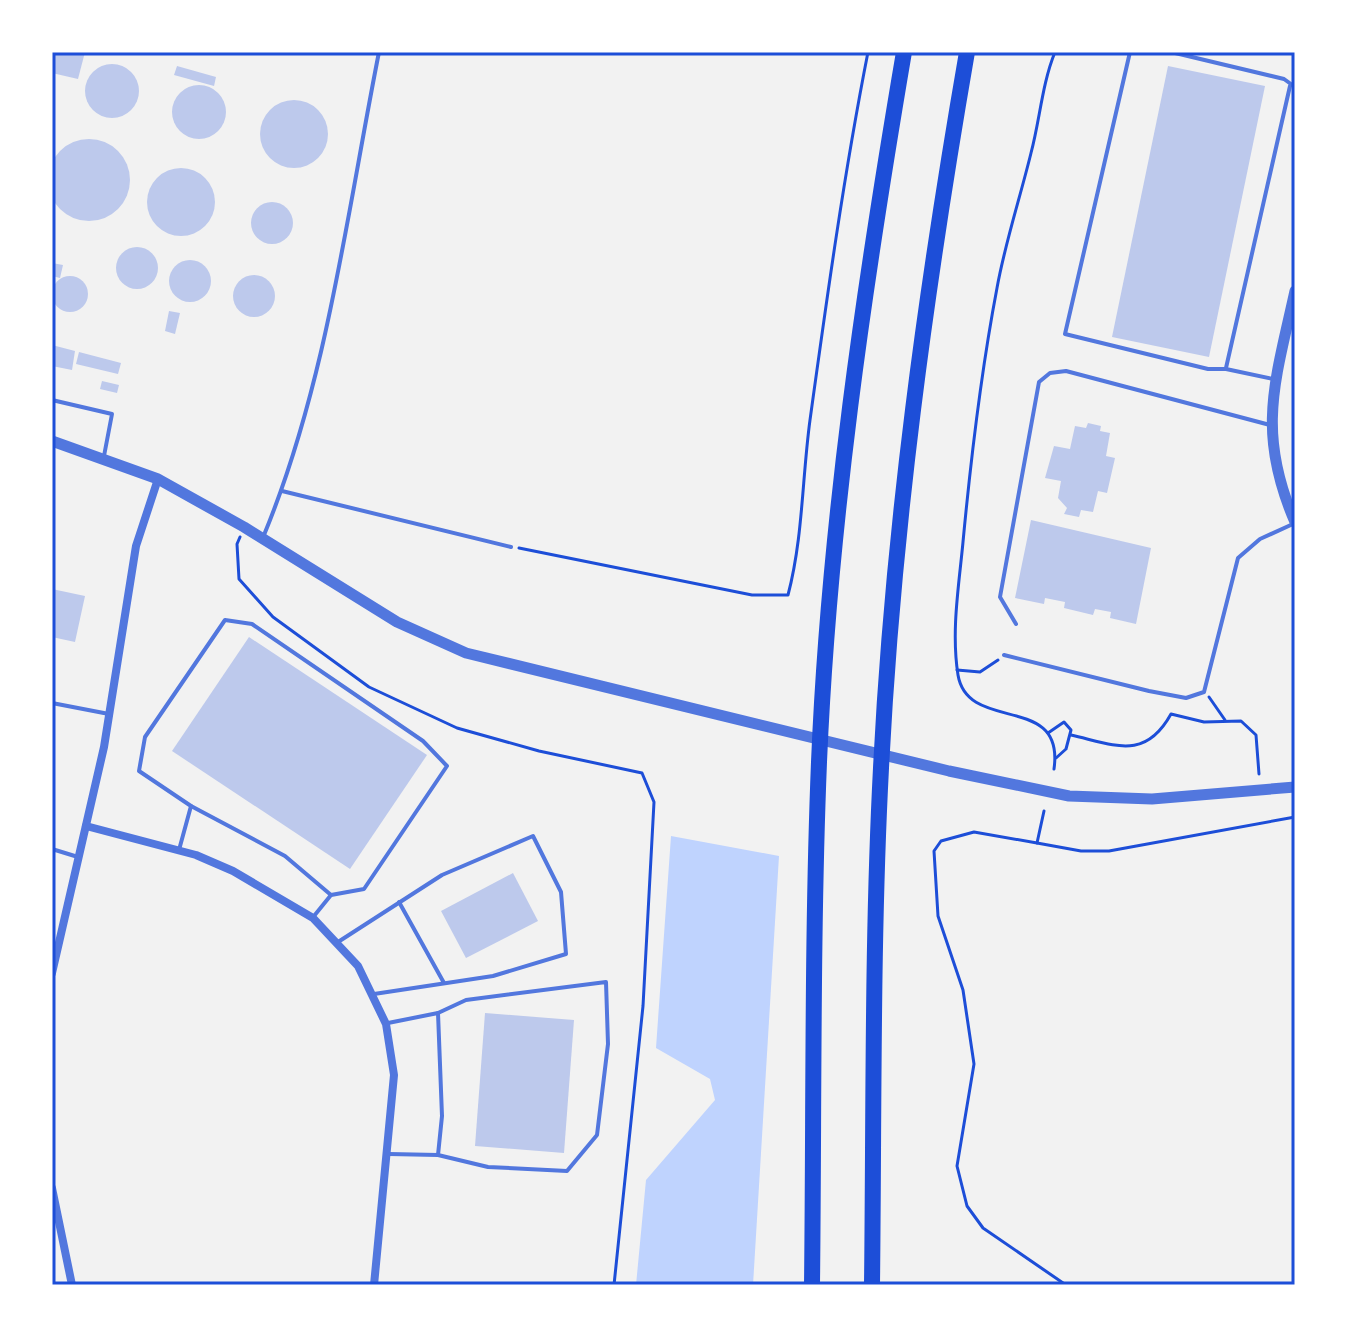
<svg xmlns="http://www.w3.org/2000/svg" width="1347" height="1337" viewBox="0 0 1347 1337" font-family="'Roboto Condensed',sans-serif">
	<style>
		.water { fill: #bfd3fe }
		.building { fill: #bdc9ec }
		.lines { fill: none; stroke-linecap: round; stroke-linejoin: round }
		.path { stroke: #1d4ed8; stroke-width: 3 }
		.service { stroke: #5277de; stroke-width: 4 }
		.minor { stroke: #5277de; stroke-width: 8 }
		.tertiary { stroke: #5277de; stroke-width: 11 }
		.motorway { stroke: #1d4ed8; stroke-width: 16 }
		.neatline { fill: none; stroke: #1d4ed8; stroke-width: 3 }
	</style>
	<rect width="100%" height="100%" fill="#f2f2f2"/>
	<path class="water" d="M671,836L779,856L753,1285H636L646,1180L715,1100L710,1079L656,1048Z"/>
	<g class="building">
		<path d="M52,52H85L78,79L52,73Z"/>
		<circle cx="112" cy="91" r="27"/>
		<path d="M177,66L216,77L214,86L174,75Z"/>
		<path d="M1168,66L1265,86L1209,357L1112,337Z"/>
		<circle cx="199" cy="112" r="27"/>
		<circle cx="294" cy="134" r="34"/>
		<circle cx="89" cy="180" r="41"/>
		<circle cx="181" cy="202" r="34"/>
		<circle cx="272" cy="223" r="21"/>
		<circle cx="137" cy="268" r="21"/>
		<circle cx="190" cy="281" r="21"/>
		<path d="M52,263L63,265L60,278L52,276Z"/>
		<circle cx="254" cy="296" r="21"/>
		<circle cx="70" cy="294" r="18"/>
		<path d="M169,311L180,313L175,334L165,331Z"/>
		<path d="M52,345L75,351L72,370L52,366Z"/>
		<path d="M79,352L121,363L118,374L76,364Z"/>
		<path d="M102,381L119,385L117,393L100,389Z"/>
		<path d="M1088,423L1101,426L1100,431L1110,433L1106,456L1115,458L1107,493L1098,491L1093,512L1081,510L1079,517L1064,514L1067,508L1058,498L1061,481L1045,478L1054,446L1070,449L1075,426L1086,428Z"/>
		<path d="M1031,520L1151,548L1136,624L1110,618L1111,612L1095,609L1093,615L1064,608L1065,602L1045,598L1044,604L1015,598Z"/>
		<path d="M52,589L85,596L75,642L52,637Z"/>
		<path d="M249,637L427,755L350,869L172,751Z"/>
		<path d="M513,873L538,921L466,958L441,911Z"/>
		<path d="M485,1013L574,1020L564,1153L475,1146Z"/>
	</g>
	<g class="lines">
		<g class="path">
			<path d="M240,537L237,544L239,579L273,617L369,687L457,728L539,751L642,773L654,802L643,1006L614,1285"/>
			<path d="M519,548L752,595H788C803,538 802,479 810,420C827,297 844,174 868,52"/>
			<path d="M957,670L980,672L998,660"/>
			<path d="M1209,697L1225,720"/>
			<path d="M1048,733L1064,722L1071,730L1066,749L1056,758"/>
			<path d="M1071,735C1115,745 1145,761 1171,714L1204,722L1241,721L1256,735L1259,774"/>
			<path d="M1054,769C1065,692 968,734 958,675C951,631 959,585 963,542C971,457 981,372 997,288C1005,243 1020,198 1031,153C1040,119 1042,84 1055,52"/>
			<path d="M1044,811L1037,843L974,832L941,841L934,851L938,916L963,990L974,1064L957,1166L967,1206L983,1228L1066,1285"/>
			<path d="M1037,843L1081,851H1109L1295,817"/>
		</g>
		<g class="service">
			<path d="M1130,52L1065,334L1208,369H1226L1273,379"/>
			<path d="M1171,52L1284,79L1295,87"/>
			<path d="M1226,368L1290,86"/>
			<path d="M52,400L112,414L104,456"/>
			<path d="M282,491L511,547"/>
			<path d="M264,535C327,382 347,213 379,52"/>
			<path d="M1016,624L1000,597L1039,382L1050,373L1066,371L1270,425"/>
			<path d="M1004,655L1149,691L1186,698L1204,692L1238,558L1260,539L1293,524"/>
			<path d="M52,703L109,714"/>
			<path d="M191,806L285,856L331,895"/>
			<path d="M52,849L78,857"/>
			<path d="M179,850L191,806L139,771L145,737L225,620L252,624L423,741L447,766L364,889L331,895L314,916"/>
			<path d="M399,902L444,983"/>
			<path d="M338,942L442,875L533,836L561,892L566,954L493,976L374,994"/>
			<path d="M388,1023L438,1013L442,1116L438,1155L389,1154"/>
			<path d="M438,1155L488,1167L567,1171L597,1135L608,1044L606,982L466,1000L438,1013"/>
			<path d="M1294,1285L1295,1283"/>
		</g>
		<g class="minor">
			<path d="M86,826L196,855L233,871L313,918L358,966L386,1024L394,1075L374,1285"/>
			<path d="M52,973L104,747L136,546L158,479"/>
			<path d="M52,1188L72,1285"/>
		</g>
		<g class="tertiary">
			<path d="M1295,291C1275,382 1256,432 1295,522"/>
			<path d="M52,441L158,479L244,527L397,622L466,653L949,771L1069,796L1152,799L1295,787"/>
		</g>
		<g class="motorway">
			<path d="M812,1285C814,1111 812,936 819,762C829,524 864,287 904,52"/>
			<path d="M872,1285C874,1113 872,940 881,768C893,528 926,289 967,52"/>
		</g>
	</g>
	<rect width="1347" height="1337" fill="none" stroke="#ffffff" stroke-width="108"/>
	<rect x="54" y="54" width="1239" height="1229" class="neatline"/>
</svg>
